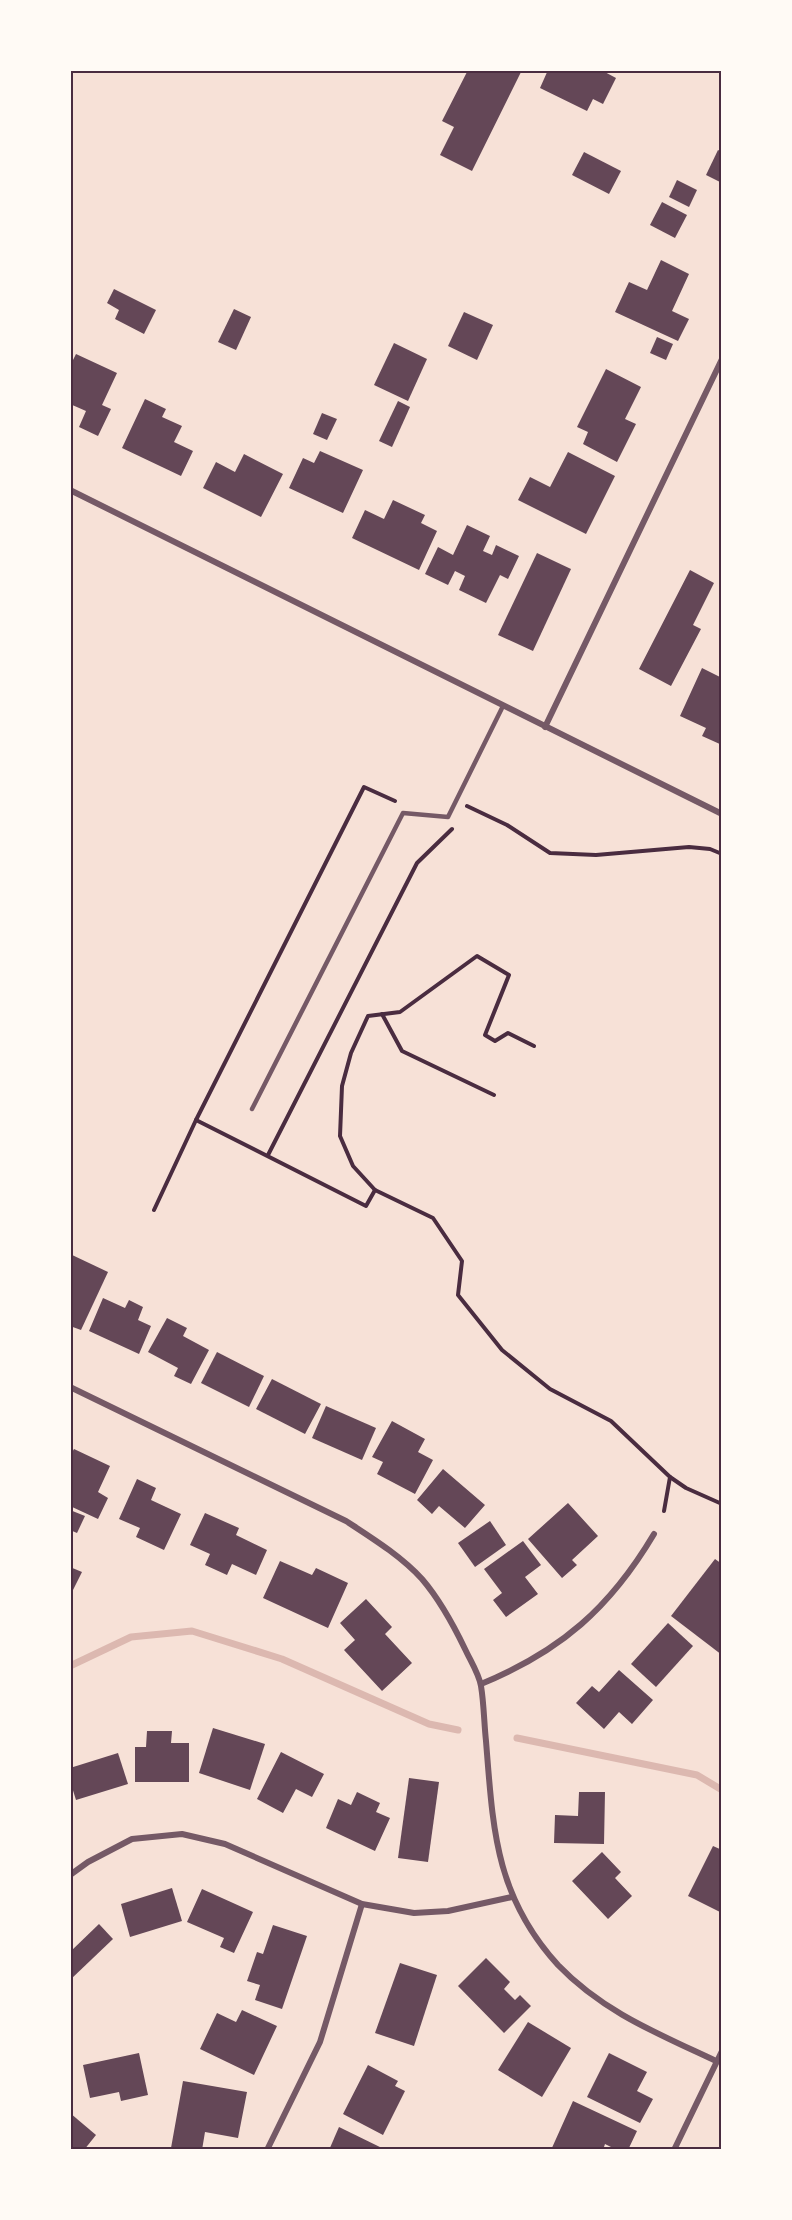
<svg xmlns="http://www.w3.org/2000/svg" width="792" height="2220" viewBox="0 0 792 2220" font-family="Montserrat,sans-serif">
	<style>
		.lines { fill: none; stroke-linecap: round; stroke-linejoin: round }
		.stream { stroke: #dcb8b0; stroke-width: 7 }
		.building { fill: #644757 }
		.path { stroke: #4a2c40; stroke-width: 4 }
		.service { stroke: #755966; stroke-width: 4.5 }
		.minor { stroke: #755966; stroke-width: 6 }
		.neatline { fill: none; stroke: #4a2c40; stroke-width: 2 }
	</style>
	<rect width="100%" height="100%" fill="#f7e1d7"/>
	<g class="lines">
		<g class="stream">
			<path d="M70,1666L131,1637L192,1631L282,1659L429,1724L458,1730"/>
			<path d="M517,1738L697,1775L722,1790"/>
		</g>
	</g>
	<g class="building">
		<path d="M468,70H522L472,171L440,155L454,127L442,121Z"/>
		<path d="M548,70H601L616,78L603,104L593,99L587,111L540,88Z"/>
		<path d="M718,150L722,152V183L706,175Z"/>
		<path d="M584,152L621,171L609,194L572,175Z"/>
		<path d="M677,180L697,190L689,207L669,197Z"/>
		<path d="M662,202L687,215L675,238L650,225Z"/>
		<path d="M661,260L689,274L672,311L689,319L678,341L615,312L629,282L647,290Z"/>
		<path d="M114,289L156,310L144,334L115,319L119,310L107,303Z"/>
		<path d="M234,309L251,317L236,350L218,342Z"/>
		<path d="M464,312L493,325L477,360L448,346Z"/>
		<path d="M657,337L673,344L666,360L650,353Z"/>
		<path d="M394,343L427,359L408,401L374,385Z"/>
		<path d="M76,354L117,373L102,405L111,409L98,436L79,427L86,411L70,404V366Z"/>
		<path d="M606,369L641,387L625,419L636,424L617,462L583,444L588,432L577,427Z"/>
		<path d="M145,399L166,409L162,417L182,426L174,442L193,451L181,476L122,448Z"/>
		<path d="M398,401L410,407L392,447L379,441Z"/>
		<path d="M322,413L337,419L327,440L313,434Z"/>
		<path d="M320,451L363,470L343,513L289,488L303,458L314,463Z"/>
		<path d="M568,452L615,476L586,534L518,500L530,477L550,487Z"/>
		<path d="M244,454L283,474L261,517L203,488L216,462L235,472Z"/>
		<path d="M393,500L425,515L421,523L437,531L419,570L352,538L365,510L384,519Z"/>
		<path d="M467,525L490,536L483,551L492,555L496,545L519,556L508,579L500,575L486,603L459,590L465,576L455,571L448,585L425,574L438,547L453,555Z"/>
		<path d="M537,553L571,569L533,651L498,635Z"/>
		<path d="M690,570L714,583L693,625L701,629L671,686L639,669Z"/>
		<path d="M702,668L722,678V745L702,736L706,728L680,716Z"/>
		<path d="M70,1254L108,1272L81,1330L70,1326Z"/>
		<path d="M103,1298L125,1308L129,1300L143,1307L138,1320L151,1326L139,1354L89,1331Z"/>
		<path d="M167,1318L187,1328L183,1336L209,1350L191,1384L174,1376L178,1368L148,1352Z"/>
		<path d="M217,1352L264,1376L249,1407L201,1383Z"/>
		<path d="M272,1379L321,1404L305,1434L256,1409Z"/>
		<path d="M326,1406L376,1428L362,1460L312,1438Z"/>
		<path d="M392,1421L425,1439L418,1452L433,1460L415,1494L377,1474L383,1462L372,1457Z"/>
		<path d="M74,1449L110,1466L98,1492L108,1498L98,1519L70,1506V1456Z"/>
		<path d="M443,1469L485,1505L465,1528L439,1506L432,1514L417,1500Z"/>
		<path d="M137,1479L156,1488L151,1500L181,1514L164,1550L136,1537L140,1528L119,1519Z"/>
		<path d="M568,1503L598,1536L572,1560L577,1565L562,1578L528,1539Z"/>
		<path d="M70,1510L85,1516L77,1533L70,1530Z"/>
		<path d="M205,1513L239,1528L236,1535L267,1550L256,1575L232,1564L227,1575L205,1565L210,1554L190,1545Z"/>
		<path d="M490,1521L506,1545L475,1567L458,1543Z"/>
		<path d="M523,1541L541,1565L525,1577L538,1594L506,1617L493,1600L502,1593L484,1569Z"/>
		<path d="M715,1559L722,1564V1655L671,1616Z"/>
		<path d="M280,1561L312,1575L316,1568L348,1583L328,1628L263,1598Z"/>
		<path d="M70,1567L82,1572L70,1596Z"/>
		<path d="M366,1599L392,1627L385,1634L412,1663L382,1691L344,1650L355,1640L340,1623Z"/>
		<path d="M668,1623L693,1646L656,1687L631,1664Z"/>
		<path d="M619,1670L653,1700L632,1724L619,1712L604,1729L576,1703L592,1686L599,1692Z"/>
		<path d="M213,1728L265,1744L250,1790L199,1773Z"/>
		<path d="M147,1731H172L171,1743H189V1782H135V1747H146Z"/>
		<path d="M281,1752L324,1774L312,1797L296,1789L283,1813L257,1799Z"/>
		<path d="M118,1753L128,1784L76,1800L70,1781V1768Z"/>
		<path d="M409,1778L439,1782L428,1862L398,1858Z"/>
		<path d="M357,1792L380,1803L376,1812L390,1818L375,1851L326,1828L338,1799L351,1805Z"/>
		<path d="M579,1792H605L604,1844L554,1843L555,1815L578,1816Z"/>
		<path d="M713,1846L722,1850V1913L688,1896Z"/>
		<path d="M602,1852L621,1872L615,1878L632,1896L608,1919L572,1881Z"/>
		<path d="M172,1888L182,1921L130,1937L121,1904Z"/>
		<path d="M202,1889L253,1912L234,1953L220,1947L224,1938L187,1922Z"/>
		<path d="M99,1924L113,1939L70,1980V1952Z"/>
		<path d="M273,1925L307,1936L282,2009L255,2000L260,1985L247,1981L257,1952L263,1954Z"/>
		<path d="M486,1958L510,1982L504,1989L515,2000L520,1995L531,2006L504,2033L458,1986Z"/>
		<path d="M400,1963L437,1975L414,2046L375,2033Z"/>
		<path d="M242,2010L277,2026L254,2075L200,2049L217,2013L236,2022Z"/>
		<path d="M528,2022L571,2048L542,2097L498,2070Z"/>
		<path d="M139,2053L148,2095L121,2101L119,2092L90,2098L83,2065Z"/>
		<path d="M609,2053L647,2072L637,2091L653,2099L640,2123L587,2097Z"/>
		<path d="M368,2065L398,2081L395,2086L405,2091L383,2135L343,2114Z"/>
		<path d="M183,2081L247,2092L238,2138L205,2132L202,2150L171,2148Z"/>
		<path d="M573,2101L637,2131L628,2150H617L605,2144L603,2150H551Z"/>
		<path d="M70,2113L96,2135L84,2150H70Z"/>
		<path d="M339,2127L386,2150H329Z"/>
	</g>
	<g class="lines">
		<g class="path">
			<path d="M467,806L507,825L550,853L596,855L689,847L710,849L722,854"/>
			<path d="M382,1014L402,1051L494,1095"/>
			<path d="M534,1046L508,1033L495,1041L485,1035L509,975L477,956L400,1012L368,1016L351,1053L342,1086L340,1136L353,1166L375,1190L433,1218L462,1261L458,1295L502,1350L550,1389L611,1421L670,1477L664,1511"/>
			<path d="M196,1120L364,787L395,801"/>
			<path d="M268,1155L417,863L452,829"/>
			<path d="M154,1210L196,1120L366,1206L375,1190"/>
			<path d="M670,1477L686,1488L722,1504"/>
		</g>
		<path class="service" d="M252,1109L403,813L448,817L503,706"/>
		<g class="minor">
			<path d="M70,490L722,814"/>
			<path d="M545,727L722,359"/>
			<path d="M70,1387L346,1521C372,1538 401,1556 422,1579C440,1600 453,1624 465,1649C470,1660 479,1674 481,1686C484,1704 484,1723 486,1741C493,1828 495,1896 558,1965C603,2012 659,2034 716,2061"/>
			<path d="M481,1684C561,1651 610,1608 654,1534"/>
			<path d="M70,1875L88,1862L132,1839L182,1834L225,1844L362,1904L414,1913L448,1911L512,1897"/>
			<path d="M267,2150L320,2042L362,1904"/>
			<path d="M674,2150L722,2051"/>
		</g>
	</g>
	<rect width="792" height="2220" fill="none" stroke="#fffaf5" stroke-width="144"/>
	<rect x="72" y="72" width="648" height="2076" class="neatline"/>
</svg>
